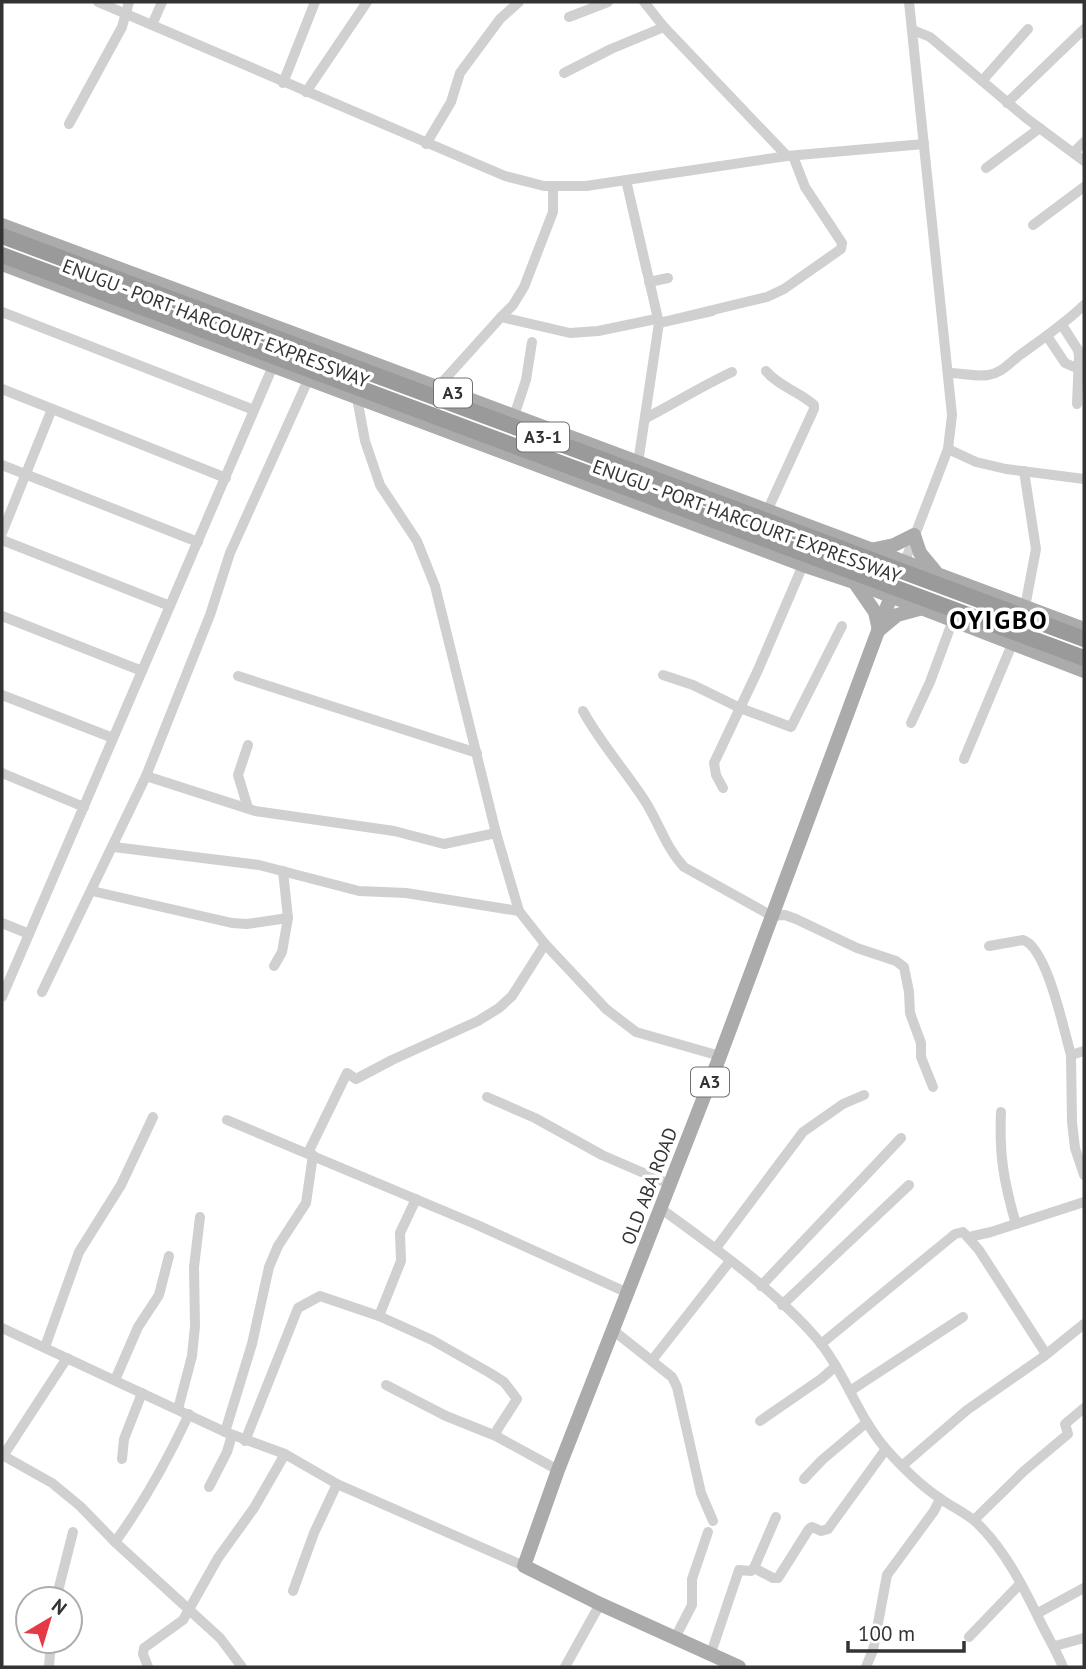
<svg xmlns="http://www.w3.org/2000/svg" width="1086" height="1669" viewBox="0 0 1086 1669" font-family="'PT Sans',sans-serif">
	<style>
		.lines { fill: none; stroke-linecap: round; stroke-linejoin: round }
		.minor { stroke: #d0d0d0; stroke-width: 10 }
		.major { stroke: #ababab; stroke-width: 14 }
		.highway { stroke: #9a9a9a; stroke-width: 16 }
		.labels { text-anchor: middle; stroke-width: 7; stroke-linejoin: round; paint-order: stroke }
		.shield { fill: #fff; stroke: #707070; stroke-width: 2 }
		.shield-label { font-size: 18px; font-weight: bold; fill: #333 }
		.street-label { font-size: 19px; fill: #333; stroke: #fff }
		.district-label { font-size: 26px; font-weight: bold; letter-spacing: 2px; fill: #000; stroke: #fff }
	</style>
	<rect width="100%" height="100%" fill="#fff"/>
	<g class="lines">
		<g class="minor">
			<path d="M98,2L505,176L544,186H586L787,156L924,144"/>
			<path d="M644,2L664,27L787,156"/>
			<path d="M569,17L608,2"/>
			<path d="M152,25L162,2"/>
			<path d="M913,30L930,37L1026,118L1084,161"/>
			<path d="M564,73L611,49L664,27"/>
			<path d="M982,81L1028,29"/>
			<path d="M283,83L315,2"/>
			<path d="M306,92L367,2"/>
			<path d="M1007,103L1084,29"/>
			<path d="M69,124L122,27L129,2"/>
			<path d="M426,144L451,102L460,73L500,19L519,2"/>
			<path d="M1074,152L1084,142"/>
			<path d="M986,168L1040,128"/>
			<path d="M1033,225L1084,187"/>
			<path d="M649,282L668,278"/>
			<path d="M712,311L659,323L767,297L784,289L841,249L842,243L805,187L793,156"/>
			<path d="M2,312L254,410"/>
			<path d="M501,317L513,305L524,287L553,212V186"/>
			<path d="M1062,325L1078,350L1079,356L1077,404"/>
			<path d="M1047,336L1065,363L1079,369"/>
			<path d="M766,371C779,387 799,391 814,405V409L768,509"/>
			<path d="M949,373C962,373 975,377 988,375C1002,373 1009,363 1020,355C1042,339 1064,324 1084,305"/>
			<path d="M437,388L501,317L570,333L598,331L656,319"/>
			<path d="M2,389L226,478"/>
			<path d="M357,398L365,441L380,485L417,541L435,586L496,833L519,911L545,944L606,1009L636,1032L720,1056"/>
			<path d="M514,416L526,380L532,342"/>
			<path d="M646,418C675,403 702,386 732,372"/>
			<path d="M948,449L976,462L1006,469L1084,479"/>
			<path d="M638,463L659,323L626,180L647,272"/>
			<path d="M2,465L198,542"/>
			<path d="M1024,471L1036,549L1025,607"/>
			<path d="M2,533L52,409"/>
			<path d="M2,540L170,606"/>
			<path d="M905,561L948,449L952,415L909,2"/>
			<path d="M2,616L142,671"/>
			<path d="M663,675L693,685L740,708L791,727L842,626"/>
			<path d="M238,676L477,753"/>
			<path d="M2,695L113,738"/>
			<path d="M583,711C601,744 625,770 645,801C659,823 666,848 684,867L772,916L785,915L796,919L857,948L896,961L904,967L909,992L910,1013L921,1043V1057L933,1087"/>
			<path d="M911,723L930,682L953,620"/>
			<path d="M248,745L238,775L248,808"/>
			<path d="M964,759L1013,642"/>
			<path d="M2,773L84,807"/>
			<path d="M146,776L255,811L394,831L444,844L496,833"/>
			<path d="M723,788L716,775L714,763L758,670L803,565"/>
			<path d="M114,847L259,865L359,891L406,893L519,911"/>
			<path d="M92,891L232,923L247,924L288,918L283,871"/>
			<path d="M2,923L29,934"/>
			<path d="M989,946L1023,940C1047,947 1064,1031 1071,1055"/>
			<path d="M274,966L282,952L288,918"/>
			<path d="M42,992L146,776L210,615L230,553L308,380"/>
			<path d="M2,997L273,366"/>
			<path d="M1084,1051L1071,1055L1072,1122L1075,1148L1084,1175"/>
			<path d="M487,1097L535,1118L602,1155L669,1184"/>
			<path d="M1001,1112C999,1155 1004,1183 1016,1224"/>
			<path d="M227,1120L475,1224L628,1293"/>
			<path d="M308,1153L347,1073L356,1079L392,1060L478,1021L499,1008L512,996L545,944"/>
			<path d="M660,1208C712,1246 782,1295 822,1345C847,1378 859,1418 886,1449C902,1467 921,1486 941,1499C952,1507 966,1513 976,1522C1006,1551 1024,1588 1042,1625C1049,1639 1057,1652 1063,1667"/>
			<path d="M969,1237L991,1232L1084,1202"/>
			<path d="M716,1248L803,1132L843,1104L864,1095"/>
			<path d="M761,1286L901,1138"/>
			<path d="M782,1305L909,1185"/>
			<path d="M379,1316L432,1340L490,1373L504,1382L517,1399L497,1430L496,1436L558,1470"/>
			<path d="M2,1328L225,1432L285,1454L337,1484L524,1566"/>
			<path d="M614,1331L672,1377L677,1387L701,1493L713,1521"/>
			<path d="M821,1344L955,1234L963,1232L979,1250L1046,1354"/>
			<path d="M45,1347L79,1252L121,1185L153,1117"/>
			<path d="M653,1359L730,1261"/>
			<path d="M115,1380L138,1327L159,1295L169,1256"/>
			<path d="M386,1385L446,1416L496,1436"/>
			<path d="M850,1391L963,1317"/>
			<path d="M178,1409L192,1356L195,1326L194,1267L200,1217"/>
			<path d="M760,1421L821,1379L836,1366"/>
			<path d="M225,1432L252,1344L269,1267L278,1246L306,1203L313,1155"/>
			<path d="M245,1441L298,1308L320,1296L379,1316L401,1261L400,1233L416,1199"/>
			<path d="M2,1455L52,1483L80,1506L115,1542L220,1638L242,1667"/>
			<path d="M3,1456L67,1358"/>
			<path d="M122,1459L124,1439L142,1393"/>
			<path d="M903,1465L967,1410L1043,1357L1084,1324"/>
			<path d="M804,1479L822,1460L866,1423"/>
			<path d="M209,1487L227,1452L232,1435"/>
			<path d="M974,1520L1024,1471L1068,1434L1065,1424L1084,1408"/>
			<path d="M115,1542C145,1501 168,1459 189,1414"/>
			<path d="M754,1568L776,1517"/>
			<path d="M293,1591L314,1533L337,1484"/>
			<path d="M56,1599L73,1532"/>
			<path d="M1038,1613L1084,1588"/>
			<path d="M969,1637L1020,1584"/>
			<path d="M675,1638L692,1605V1579L708,1532"/>
			<path d="M1055,1646L1084,1638"/>
			<path d="M711,1653L739,1570L751,1571L754,1568L773,1578H778L809,1529L812,1527L821,1531L828,1529L886,1449"/>
			<path d="M49,1667L51,1641"/>
			<path d="M148,1667L143,1654L144,1648L183,1620L218,1558L254,1508L285,1454"/>
			<path d="M565,1667L600,1604"/>
			<path d="M866,1667L873,1650L887,1575L934,1511L940,1499"/>
		</g>
		<g class="major">
			<path d="M2,225C363,359 724,494 1084,629"/>
			<path d="M2,264L803,565L854,582L1084,671"/>
			<path d="M875,549L894,545L914,535L920,553L935,571"/>
			<path d="M855,583L875,612L879,630L897,615L923,608"/>
			<path d="M739,1667L600,1604L524,1566L558,1470L720,1056L891,596"/>
		</g>
		<g class="highway">
			<path d="M2,236L1084,639"/>
			<path d="M2,255L1084,658"/>
		</g>
	</g>
	<g class="labels">
		<g class="shield">
			<rect x="434" y="378.5" width="38" height="29" rx="5"/>
			<rect x="517" y="422.5" width="52" height="29" rx="5"/>
			<rect x="691" y="1067.5" width="38" height="29" rx="5"/>
		</g>
		<g class="shield-label">
			<text x="453" y="399">A3</text>
			<text x="543" y="443">A3-1</text>
			<text x="710" y="1088">A3</text>
		</g>
		<g class="street-label">
			<text transform="translate(216 323) rotate(21)" y="7">ENUGU - PORT HARCOURT EXPRESSWAY</text>
			<text transform="translate(747 521) rotate(20)" y="7">ENUGU - PORT HARCOURT EXPRESSWAY</text>
			<text transform="translate(649 1186) rotate(-69)" y="7">OLD ABA ROAD</text>
		</g>
		<g class="district-label">
			<text x="999" y="629">OYIGBO</text>
		</g>
	</g>
	<rect width="1086" height="1669" fill="none" stroke="#333333" stroke-width="7"/>
	<g transform="translate(49 1620) rotate(38)"><circle r="33" fill="#ffffff" stroke="#adadad" stroke-width="2"/>
	<path d="M0-5L12 26L0 18L-12 26Z" fill="#e63946"/>
	<text y="-10" font-size="19" font-weight="bold" text-anchor="middle" fill="#333333">N</text>
	</g>
	<path d="M848 1641v10h116v-10" fill="none" stroke="#333333" stroke-width="3.5"/>
	<text x="858" y="1641" font-size="21" fill="#333333" stroke="#ffffff" stroke-width="5" paint-order="stroke">100 m</text>
</svg>
